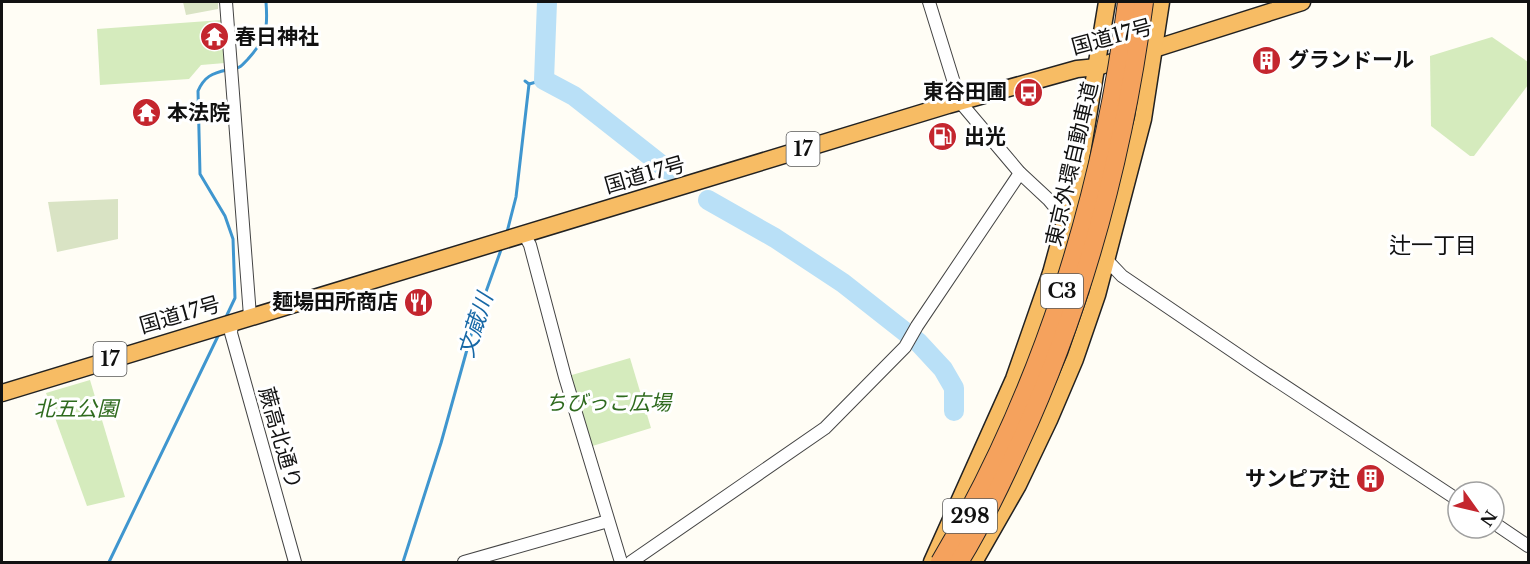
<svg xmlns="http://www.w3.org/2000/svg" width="1530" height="564" viewBox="0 0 1530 564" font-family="'Libre Baskerville','Noto Sans JP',serif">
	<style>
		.green { fill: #d5ebbd }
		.cemetery { fill: #d9e3c4 }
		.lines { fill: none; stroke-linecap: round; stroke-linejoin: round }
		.stream { stroke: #3f96cf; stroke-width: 3 }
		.river { stroke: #b9e0f7; stroke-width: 20 }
		.tertiary-casing { stroke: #444; stroke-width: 14 }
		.trunk-casing { stroke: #222; stroke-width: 19 }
		.tertiary { stroke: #fff; stroke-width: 12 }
		.trunk { stroke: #f7bc64; stroke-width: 16 }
		.motorway-bridge-casing { stroke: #222; stroke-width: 20; stroke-linecap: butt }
		.motorway-bridge { stroke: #f5a25d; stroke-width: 18 }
		.labels { text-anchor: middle; stroke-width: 6; stroke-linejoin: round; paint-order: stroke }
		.shield { fill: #fff; stroke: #585858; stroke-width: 1.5 }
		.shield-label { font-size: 20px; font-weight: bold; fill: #111 }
		.poi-label { font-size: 21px; font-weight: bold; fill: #111; stroke: #fff; text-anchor: start }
		.street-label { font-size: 21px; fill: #111; stroke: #fff }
		.park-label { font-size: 21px; font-style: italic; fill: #2f6b1f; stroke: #fff }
		.neighbourhood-label { font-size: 22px; fill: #111; stroke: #fff }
		.water-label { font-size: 22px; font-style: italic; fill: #1768a6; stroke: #fff }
	</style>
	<rect width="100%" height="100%" fill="#fffdf5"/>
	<g class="green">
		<path d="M222,20L225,63L201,65L189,79L100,85L97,29Z"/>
		<path d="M1492,37L1528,62V85L1474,156H1470L1431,126L1430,56Z"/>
		<path d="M630,358L651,428L586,448L565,377Z"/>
		<path d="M90,380L125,497L87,506L46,393Z"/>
	</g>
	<g class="cemetery">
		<path d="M183,2H218V9L186,15Z"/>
		<path d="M118,199V239L57,252L48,202Z"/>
	</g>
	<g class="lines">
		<g class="stream">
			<path d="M233,69C241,68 243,64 248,59C267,38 268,28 266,2"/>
			<path d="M525,81L529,84L544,80"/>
			<path d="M507,232L516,197L529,84"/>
			<path d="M226,317L235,298L233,239L225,216L200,174L198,91C204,77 212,73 227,70"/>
			<path d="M109,562L219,334"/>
			<path d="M403,562L441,443L473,328L502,247"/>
		</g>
		<g class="river">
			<path d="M547,2L544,80L574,96L668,170"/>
			<path d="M708,200L775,238L843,283L918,342L943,369L954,388V411"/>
		</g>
		<defs>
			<g id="tertiary">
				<path d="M226,2L250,316"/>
				<path d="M929,2L960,102L1020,173L1048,199L1069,224"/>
				<path d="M524,234L530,245L565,377L621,562"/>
				<path d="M1103,256L1122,276L1259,369L1458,500"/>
				<path d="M232,323L231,333L295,562"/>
				<path d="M1494,523L1528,546"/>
				<path d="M464,562L608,521"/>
				<path d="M631,562L825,428L905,347L917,326L1020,173"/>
			</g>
			<g id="trunk">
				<path d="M2,393L948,105L1077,69L1097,67L1302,2"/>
				<path d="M932,562L1014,379L1051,273L1079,171L1107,2"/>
				<path d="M974,562L1018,485L1049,420L1075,359L1097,295L1143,119L1161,2"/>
			</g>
		</defs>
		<use href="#tertiary" class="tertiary-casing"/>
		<use href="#trunk" class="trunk-casing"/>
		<use href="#tertiary" class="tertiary"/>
		<use href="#trunk" class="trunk"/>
		<defs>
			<g id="motorway-bridge">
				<path d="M940,562C1041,392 1102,198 1127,2"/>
				<path d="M959,562C982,525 1001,485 1019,445C1084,304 1124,155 1144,2"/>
			</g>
		</defs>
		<use href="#motorway-bridge" class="motorway-bridge-casing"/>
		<use href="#motorway-bridge" class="motorway-bridge"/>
	</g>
	<defs>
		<symbol id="temple-disc" viewBox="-11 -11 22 22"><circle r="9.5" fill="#c4262e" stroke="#fff"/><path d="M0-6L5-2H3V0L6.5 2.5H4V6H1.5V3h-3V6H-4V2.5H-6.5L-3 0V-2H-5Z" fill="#fff"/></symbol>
		<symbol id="building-disc" viewBox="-11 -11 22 22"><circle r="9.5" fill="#c4262e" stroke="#fff"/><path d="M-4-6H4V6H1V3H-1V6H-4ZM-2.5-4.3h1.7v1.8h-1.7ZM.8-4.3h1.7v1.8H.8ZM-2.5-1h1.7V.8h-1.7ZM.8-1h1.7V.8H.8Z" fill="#fff"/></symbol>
		<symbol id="bus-disc" viewBox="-11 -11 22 22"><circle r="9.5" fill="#c4262e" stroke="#fff"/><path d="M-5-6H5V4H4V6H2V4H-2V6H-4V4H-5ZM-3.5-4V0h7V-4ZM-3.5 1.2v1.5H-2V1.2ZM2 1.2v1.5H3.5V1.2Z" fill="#fff"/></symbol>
		<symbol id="fuel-disc" viewBox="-11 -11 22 22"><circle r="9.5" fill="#c4262e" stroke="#fff"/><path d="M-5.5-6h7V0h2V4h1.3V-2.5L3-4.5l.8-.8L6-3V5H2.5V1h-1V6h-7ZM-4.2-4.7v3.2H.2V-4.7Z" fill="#fff"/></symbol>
		<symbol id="restaurant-disc" viewBox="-11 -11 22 22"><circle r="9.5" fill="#c4262e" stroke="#fff"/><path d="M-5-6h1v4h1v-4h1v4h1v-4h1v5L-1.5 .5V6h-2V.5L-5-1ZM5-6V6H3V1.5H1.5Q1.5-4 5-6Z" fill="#fff"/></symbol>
	</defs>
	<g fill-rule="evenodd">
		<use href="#temple-disc" x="198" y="20" width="33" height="33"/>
		<use href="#building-disc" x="1250" y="44" width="33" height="33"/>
		<use href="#bus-disc" x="1012" y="76" width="33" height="33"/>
		<use href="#temple-disc" x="130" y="96" width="33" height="33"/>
		<use href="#fuel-disc" x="926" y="120" width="33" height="33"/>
		<use href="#restaurant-disc" x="402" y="286" width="33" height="33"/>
		<use href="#building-disc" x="1354" y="462" width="33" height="33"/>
	</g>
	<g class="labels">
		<g class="shield">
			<rect x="786.5" y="132" width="33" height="34" rx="4.5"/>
			<rect x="1041" y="274" width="42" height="34" rx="4.5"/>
			<rect x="93.5" y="342" width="33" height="34" rx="4.5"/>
			<rect x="943" y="499" width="54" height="34" rx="4.5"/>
		</g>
		<g class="shield-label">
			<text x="803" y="156">17</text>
			<text x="1062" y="298">C3</text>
			<text x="110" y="366">17</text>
			<text x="970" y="523">298</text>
		</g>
		<g class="poi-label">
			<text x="235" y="44">春日神社</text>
			<text x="1288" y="67">グランドール</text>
			<text x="1007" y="99" text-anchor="end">東谷田圃</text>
			<text x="167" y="120">本法院</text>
			<text x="964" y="144">出光</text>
			<text x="398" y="309" text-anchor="end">麺場田所商店</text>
			<text x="1350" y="486" text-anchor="end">サンピア辻</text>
		</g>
		<g class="street-label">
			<text transform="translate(1112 37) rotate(-15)" y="7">国道17号</text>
			<text transform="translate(1072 164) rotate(-77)" y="7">東京外環自動車道</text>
			<text transform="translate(645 175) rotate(-16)" y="7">国道17号</text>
			<text transform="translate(180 315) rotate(-16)" y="7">国道17号</text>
			<text transform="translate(280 438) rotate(74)" y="7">蕨高北通り</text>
		</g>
		<g class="park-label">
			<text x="608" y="410">ちびっこ広場</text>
			<text x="76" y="416">北五公園</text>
		</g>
		<g class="neighbourhood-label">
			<text x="1433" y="253">辻一丁目</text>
		</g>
		<g class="water-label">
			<text transform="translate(475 325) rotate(-72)" y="8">文蔵川</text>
		</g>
	</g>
	<rect width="1530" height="564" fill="none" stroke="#111111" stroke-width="6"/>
	<g transform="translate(1476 510) rotate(124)"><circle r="28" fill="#ffffff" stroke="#a0a0a0" stroke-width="1.5"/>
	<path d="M0-4.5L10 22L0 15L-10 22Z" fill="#c4262e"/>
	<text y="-9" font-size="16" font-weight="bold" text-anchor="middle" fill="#111111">N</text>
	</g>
</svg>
